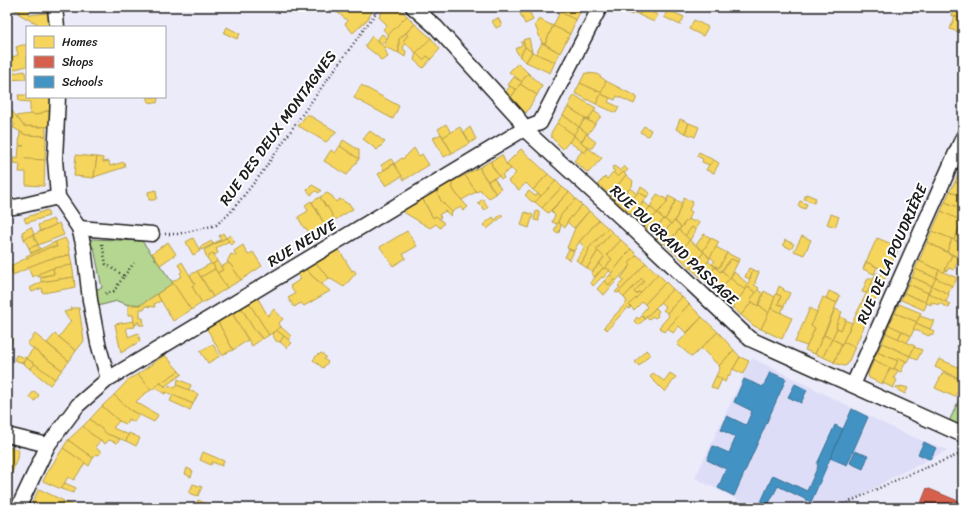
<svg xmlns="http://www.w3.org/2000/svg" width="970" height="515" viewBox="0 0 970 515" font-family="Sriracha,sans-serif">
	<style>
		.built { fill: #deddf7 }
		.green { fill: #b4d691; stroke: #687956 }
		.homes { fill: #f6d55c; stroke: #b59e49 }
		.shops { fill: #d6604d; stroke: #9e4c3e }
		.schools { fill: #4393c3; stroke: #376f91 }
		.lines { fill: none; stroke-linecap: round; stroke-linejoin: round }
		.minor-casing { stroke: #1c1c1c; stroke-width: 17 }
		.path { stroke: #1c1c1c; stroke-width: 2.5; stroke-dasharray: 1 3; stroke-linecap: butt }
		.minor { stroke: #fff; stroke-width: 14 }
		.labels { text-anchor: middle; stroke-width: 4; stroke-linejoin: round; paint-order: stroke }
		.street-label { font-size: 15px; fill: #1c1c1c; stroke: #fff }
	</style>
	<rect width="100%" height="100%" fill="#ecebfa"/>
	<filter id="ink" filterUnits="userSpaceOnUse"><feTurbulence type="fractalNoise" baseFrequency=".025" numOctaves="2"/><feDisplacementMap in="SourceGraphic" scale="8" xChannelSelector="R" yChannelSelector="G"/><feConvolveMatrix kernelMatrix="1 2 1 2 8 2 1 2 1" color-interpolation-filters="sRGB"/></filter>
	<g filter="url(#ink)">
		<path class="built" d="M752,358L903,433L948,450L891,478L842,508H754L695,478Z"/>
		<g class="green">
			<path d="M92,239L142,241L173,283L141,305L133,304L129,305L117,301L94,307L89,290L102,288L94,248L86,249Z"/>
			<path d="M963,391V435L946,428Z"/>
		</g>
		<g class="homes">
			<path d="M11,7H29V15L47,13L49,27H36V22H33L19,14V10L15,11V8Z"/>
			<path d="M346,7H368L373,9L368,19L353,33L345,24L348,21L337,12L346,9Z"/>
			<path d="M386,7H398L407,16L388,35L383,29L387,25L379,17L381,13Z"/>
			<path d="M566,7H583L576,20L560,12L562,9L565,10Z"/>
			<path d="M617,7H641L643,8L639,15L634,12L632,15Z"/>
			<path d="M950,7L963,8V20L951,15L954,9Z"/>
			<path d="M528,8L533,20L525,24L520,13Z"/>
			<path d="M643,8L658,15L654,22L639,15Z"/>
			<path d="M668,10L684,17L680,25L664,17Z"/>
			<path d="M560,12L576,20L570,34L553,26Z"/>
			<path d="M407,16L415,24L399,39V53L384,47L389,34Z"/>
			<path d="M955,16L963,20V34L950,29Z"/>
			<path d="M498,18L502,25L496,28L492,21Z"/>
			<path d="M539,19L553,26L545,44L542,43L535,25Z"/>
			<path d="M694,20L708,27L703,36L689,29Z"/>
			<path d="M415,24L431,38L416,53L403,41L408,35L406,33Z"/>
			<path d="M553,26L570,34L560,53L545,44Z"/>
			<path d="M227,27L240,34L237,39L224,33Z"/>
			<path d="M406,33L408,35L403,41L405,43L403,49L406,51L405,57L399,53V39Z"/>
			<path d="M382,34L387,38L382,44L377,40Z"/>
			<path d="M372,36L384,47L388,57L381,61L378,56L365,46Z"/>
			<path d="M431,38L440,49L431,59L427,56L423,60L416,53Z"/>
			<path d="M529,38L532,52L525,47L523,40Z"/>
			<path d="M521,42H523L525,47L520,57L515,49L522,45Z"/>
			<path d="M542,43L560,53L555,62L536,54Z"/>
			<path d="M22,45H27V66L12,70L7,59L18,55L16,47Z"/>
			<path d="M525,47L532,52L526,62L520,57Z"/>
			<path d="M532,52L555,62L550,73L526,62Z"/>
			<path d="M416,53L423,60L427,56L431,59L423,68L414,60Z"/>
			<path d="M518,63L528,73L522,82L509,72Z"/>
			<path d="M25,71L26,79L8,80L7,74Z"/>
			<path d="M528,73L542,86L537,95L520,84Z"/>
			<path d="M585,73L597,74L606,81L602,93L580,83Z"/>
			<path d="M514,77L522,82L516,90L508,85Z"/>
			<path d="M606,81L637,97L634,104L617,96L615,100L601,94Z"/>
			<path d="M580,83L602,93L596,104L575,93Z"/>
			<path d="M520,84L537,95L526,113L517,106L518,104L510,99Z"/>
			<path d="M361,85L399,106L393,119L354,98Z"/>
			<path d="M510,86L516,90L511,97L505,93Z"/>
			<path d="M601,94L610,98L608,102L619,107L616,113L596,104Z"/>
			<path d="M18,95H27V97H53V112L46,111L37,115L30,114V102L19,101Z"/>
			<path d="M574,95L596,108L588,120L568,107Z"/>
			<path d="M148,97L158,98L157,103L148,102Z"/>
			<path d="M7,106H8L24,126L40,127L46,126V136L26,135L12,127L15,125L7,114Z"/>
			<path d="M568,107L585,118L579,127L563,115Z"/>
			<path d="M46,111L53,112V127L24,126L16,116L30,114L37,115Z"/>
			<path d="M594,111L601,116L595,124L585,119V118L588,120Z"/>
			<path d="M307,114L337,132L326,142L302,128L298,126Z"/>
			<path d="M563,115L579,127L574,135L557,123Z"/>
			<path d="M585,119L595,124L588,134L579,127Z"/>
			<path d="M680,119L689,123L685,133L676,129Z"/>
			<path d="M557,123L573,134L574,136L563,149L551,137V133Z"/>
			<path d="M689,123L699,127L695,137L685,133Z"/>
			<path d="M446,124L451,133L443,137L438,129Z"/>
			<path d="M644,126L651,130L648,136L640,132Z"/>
			<path d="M460,127L470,143L452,153L443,137Z"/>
			<path d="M470,127L476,139L470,143L464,132Z"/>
			<path d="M579,127L587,133L581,142L574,136V134Z"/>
			<path d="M370,131L385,142L377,150L363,139Z"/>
			<path d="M20,132L26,135L46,136L45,160L18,159L19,146H24L19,145Z"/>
			<path d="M587,133L589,137L596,142L592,148H588L581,142Z"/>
			<path d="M441,134L452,153L444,157L433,138Z"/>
			<path d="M574,136L588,148L585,153L569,142Z"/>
			<path d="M343,140L359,150V159L340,146Z"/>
			<path d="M340,146L359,159L347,175L324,161L331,150L335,153Z"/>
			<path d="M414,148L419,156L422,154L429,165L404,180L394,164L402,158L403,159Z"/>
			<path d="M588,148L602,158L588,173L574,161L582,151L585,153Z"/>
			<path d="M521,149L548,174L533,190L526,183L519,190L508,181L516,173L506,164Z"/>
			<path d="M699,152L705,155V156L714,160L709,165L702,162L703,159L697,156Z"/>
			<path d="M76,155L97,157L94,178L74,176Z"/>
			<path d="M502,155L506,164L511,169L502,175L504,178L501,179L492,166L491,161Z"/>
			<path d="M97,157L103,158V162L109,161L110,166L124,162L125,167L94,177Z"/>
			<path d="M13,158L45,160L44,186L26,185V172H19L20,164L13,163Z"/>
			<path d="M391,159L394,163L384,170L381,165Z"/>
			<path d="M714,160L719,163L714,173L706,170L709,165Z"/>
			<path d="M491,161L492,166L499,176L488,181L481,172L480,167Z"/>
			<path d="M394,164L402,176L386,186L378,174Z"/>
			<path d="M614,166L621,171L624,166L628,170L624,173L623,172L618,177L613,173L615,171L612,169Z"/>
			<path d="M480,167L481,172L496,194L489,198L484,193L483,194L481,190L476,192L465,175Z"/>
			<path d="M613,172L618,177L623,172L626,175L610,195L598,184L605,177L607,179Z"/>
			<path d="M959,172L963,174V186L955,182Z"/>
			<path d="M548,174L556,181L541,196L533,190Z"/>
			<path d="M465,175L476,192L462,200L458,196L453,189L451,182Z"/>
			<path d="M626,175L633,181L632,186L618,203L610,195Z"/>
			<path d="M494,178L501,189L496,194L488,181Z"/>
			<path d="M556,181L562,187L542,208L535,202Z"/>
			<path d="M451,182L453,189L458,196L468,207L463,211L460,207L452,212L441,201L438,196L436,190Z"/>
			<path d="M955,182L963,186V197L950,191Z"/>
			<path d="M312,185L321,190L319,193L316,191L311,195L307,190Z"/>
			<path d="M562,187L569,192L548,213L542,208Z"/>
			<path d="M641,187L650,193L647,197L638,192Z"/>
			<path d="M630,188L637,194L625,209L618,203Z"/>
			<path d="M156,190L157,198L154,200H149L148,192Z"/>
			<path d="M436,190L441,201L452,212L451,216L445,211L439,215L441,217L438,219L436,216L433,218L422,198Z"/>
			<path d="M529,191L535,196L538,194L541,196L535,202L531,201L525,195Z"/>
			<path d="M950,191L963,197V209L945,202Z"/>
			<path d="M569,192L576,199L561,215L557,224L552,222L555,215L551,211Z"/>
			<path d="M638,192L647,197L632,215L625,209Z"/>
			<path d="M327,193L332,196L336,202L340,199L350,205L353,209L335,220L327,206L326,207L320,197Z"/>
			<path d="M657,194L666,199L667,203L657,213L650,207Z"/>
			<path d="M806,194L816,198L814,203L804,199Z"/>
			<path d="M668,196L676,200L665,220L657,213L667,203Z"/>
			<path d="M320,197L326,207L327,206L335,220L325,225L312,202Z"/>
			<path d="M422,198L433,218L436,216L444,223L440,228L436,224L430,228L400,210Z"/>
			<path d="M684,198L693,202L689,210L692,212L688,219L681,227L675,221Z"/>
			<path d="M483,199L488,207L485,210L478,203Z"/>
			<path d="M576,199L582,205L567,222L565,228L558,222L561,215Z"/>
			<path d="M676,200L682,203L675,221H674L671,224L665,220Z"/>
			<path d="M311,201L325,225L310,235L306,228H304L298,217L308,211L305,205Z"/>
			<path d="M800,201L807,204L805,209L798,206Z"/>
			<path d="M644,202L650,207L638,221L632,215Z"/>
			<path d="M945,202L963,209V215L960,221L941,211Z"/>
			<path d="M582,205L589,211L574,228L567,222Z"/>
			<path d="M650,207L657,213L645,227L638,221Z"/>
			<path d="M47,210L49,216L26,223L24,218Z"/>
			<path d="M536,211L539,212V221L534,220Z"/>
			<path d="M589,211L599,220L579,242L574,251L567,248L575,228Z"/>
			<path d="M941,211L962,221L954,240L932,231Z"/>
			<path d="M525,212L533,215L529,228L521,225Z"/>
			<path d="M657,213L664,219L652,233L645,227Z"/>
			<path d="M501,214L503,216L487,229L483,225L493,217L495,220Z"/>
			<path d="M831,214L839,217L835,227L827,224Z"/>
			<path d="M53,219L56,225L40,231L38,225Z"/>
			<path d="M664,219L671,224L658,239L652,233Z"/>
			<path d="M688,219L695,222L696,220L699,222L696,230L692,227L685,236L679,230Z"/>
			<path d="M599,220L608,228L588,249L589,250L581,264L576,260L585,247L579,242Z"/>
			<path d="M674,221L681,227L666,245L658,239Z"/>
			<path d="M558,222L561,225L559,233L554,231Z"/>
			<path d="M59,223L64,235L38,245L33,235Z"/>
			<path d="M31,227L34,234L24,239L22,232Z"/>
			<path d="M692,227L696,230L690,240L685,236Z"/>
			<path d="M608,228L612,232L596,250L598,251L587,268L581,264L589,250L588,249Z"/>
			<path d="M960,228L963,230V240L961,243L954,240Z"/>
			<path d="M679,230L690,240L678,256L666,245Z"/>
			<path d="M407,231L417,246L403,254L406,258L393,266L380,247Z"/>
			<path d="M932,231L952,239L947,252L927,242Z"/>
			<path d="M612,232L621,240L607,255L612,259L604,269L599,264L604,257L596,250Z"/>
			<path d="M223,233L226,238L201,250L200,247L212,241L213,244L221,239L219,236Z"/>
			<path d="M704,234L711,238L703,251L696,245Z"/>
			<path d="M33,235L38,245L29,248L24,239Z"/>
			<path d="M230,235L235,242L231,245L226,238Z"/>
			<path d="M802,236L811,240L804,255L794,251Z"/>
			<path d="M65,238L68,244L70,255L49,259L13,275L10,266L50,247H57L55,242Z"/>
			<path d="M193,238L200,251L193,255L186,242Z"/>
			<path d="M226,238L229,241L216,248L218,253L214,255L213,253L207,258L204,250Z"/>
			<path d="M711,238L719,242L710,258L703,251Z"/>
			<path d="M877,238L899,247L888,272L866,262Z"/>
			<path d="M952,239L963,244V259L947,252Z"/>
			<path d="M621,240L631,249L612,273L605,268L612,259L607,255Z"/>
			<path d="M689,240L704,252L691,269L678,256Z"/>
			<path d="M785,240L794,244L791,249L783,245Z"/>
			<path d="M55,242L57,247H50L27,258L26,256Z"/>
			<path d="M168,242L176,254L160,265L152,253Z"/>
			<path d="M927,242L952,255L944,273L919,261Z"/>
			<path d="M38,245L40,249L31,253L29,248Z"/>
			<path d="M243,245L248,255L253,252L262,266L241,280L231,265L227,262L231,254L236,256L234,251Z"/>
			<path d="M716,247L727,253L719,268L712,264L715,261L710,257Z"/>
			<path d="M338,248L352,271L354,270L356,273L344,287L329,278L315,262Z"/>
			<path d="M569,249L574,251L570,260L565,257Z"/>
			<path d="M631,249L637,255L629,263L631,265L616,281L610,275Z"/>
			<path d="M598,251L604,257L592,272L587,268Z"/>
			<path d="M704,252L710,259L698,275L691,269Z"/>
			<path d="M213,253L217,261L212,265L207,258Z"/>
			<path d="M727,253L739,259L738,262L731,259L720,272L715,267L719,268Z"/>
			<path d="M70,255L72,265L51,269L32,277L28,267L49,259Z"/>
			<path d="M637,255L646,263L619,292L617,293L615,292L620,287L618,286L624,280L621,278L631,265L629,263Z"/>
			<path d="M952,255L959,258L954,270L949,268L947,271L945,270Z"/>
			<path d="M731,259L738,262L730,278L722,271Z"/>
			<path d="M217,261L223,270L217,273L213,264Z"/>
			<path d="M708,261L715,267L705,281L698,275Z"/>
			<path d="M919,261L939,270L936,278L915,269Z"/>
			<path d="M182,262L195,284L192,286L202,303L191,310L172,282L182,276L180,273L182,271L178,265Z"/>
			<path d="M315,262L329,278L322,284L312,276L305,268Z"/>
			<path d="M866,262L877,267L874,274L863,269Z"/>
			<path d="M228,263L231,265L241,280L227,288L217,273L223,270L221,267Z"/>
			<path d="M646,263L658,274L641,293L638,292L636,294L634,292L644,281L642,278L624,297L619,292Z"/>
			<path d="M210,264H213L215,269L201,277L197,271Z"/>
			<path d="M599,264L603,268L594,277L591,274Z"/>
			<path d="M72,265L74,277L41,282V277L54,274L53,268Z"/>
			<path d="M715,267L720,272L722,271L730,278L717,293L705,281Z"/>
			<path d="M53,268L54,274L38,277V274Z"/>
			<path d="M305,268L312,276L330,291L304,306L301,303L294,307L288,298L295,294L290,286L301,279L297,273Z"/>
			<path d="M603,268L604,269L605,268L610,270L603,278L602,277L593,286L591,283L592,281Z"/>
			<path d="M749,268L753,270L750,279L745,277Z"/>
			<path d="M215,269L227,288L213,297L201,277Z"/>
			<path d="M915,269L936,278L932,286L912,277Z"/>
			<path d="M753,270L759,272L755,282H756L754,285L759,288L756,293L748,287L745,290H744L748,284Z"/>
			<path d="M939,270L957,278L953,287L936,278Z"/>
			<path d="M197,271L213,297L202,303L192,286L195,284L190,275Z"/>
			<path d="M734,272L748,284L744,290L730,278Z"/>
			<path d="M876,273L886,276L855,347L843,342Z"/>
			<path d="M658,274L666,282L645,304L642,302L634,310L629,305Z"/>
			<path d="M610,275L614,279L609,285L604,281Z"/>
			<path d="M74,277L75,287L71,288L43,293L42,288L32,292L30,288L41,282Z"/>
			<path d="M912,277L932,286L928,293L908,284Z"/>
			<path d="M642,278L644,281L634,292L636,294L638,292L641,293L629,305L631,307L629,309L628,307L607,330L604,327L627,302L624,297Z"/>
			<path d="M730,278L745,290L739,299L732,307L717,293Z"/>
			<path d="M868,278H874L867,293L862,292Z"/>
			<path d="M936,278L952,286L948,294L932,286Z"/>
			<path d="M614,279L616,281L604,295L597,289L604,281L609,285Z"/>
			<path d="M666,282L673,289L645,319L641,314L647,307L645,304Z"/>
			<path d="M173,283L191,310L173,321L157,294Z"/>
			<path d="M908,284L928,293L925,302L904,293Z"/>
			<path d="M779,286L784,289L783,290L790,293L784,306L778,304L781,296L776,294Z"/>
			<path d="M932,286L949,294L946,302L928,293Z"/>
			<path d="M748,287L756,293L750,300L752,302L741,315L732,307Z"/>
			<path d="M673,289L682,297L667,313L663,310L666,307L660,302Z"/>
			<path d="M758,290L763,294L758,306L750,300Z"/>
			<path d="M764,291L775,297L769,313L759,305Z"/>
			<path d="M829,291L840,296L837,303L826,298Z"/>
			<path d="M904,293L927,303L924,310L901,300Z"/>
			<path d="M928,293L950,304L949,308L939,303L938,305L931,302V305L925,302Z"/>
			<path d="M157,294L161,301L154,304L155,307L145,306V309H140V318H143L144,325H139V322H137V324L134,325L133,315H128V305H141Z"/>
			<path d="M776,294L781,296L778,304L784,306L781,313L771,308Z"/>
			<path d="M257,297L268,316L274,309L283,319L279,323L281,327L269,335L249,303Z"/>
			<path d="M682,297L689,304L665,332L659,327L669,316L667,313Z"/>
			<path d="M823,297L837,303L815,354L805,350L815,328L811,326Z"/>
			<path d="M752,302L758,306L759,305L769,313L761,329L754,326L741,315Z"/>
			<path d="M249,303L269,335L263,339L253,328L241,307Z"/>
			<path d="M689,304L702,317L686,333L679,326L673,333L668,328Z"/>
			<path d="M899,304L921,313L917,322L895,313Z"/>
			<path d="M241,307L253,328L262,339L252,346L232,313Z"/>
			<path d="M70,308H79L83,334L84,341L76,351L59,337L71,321L69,320L64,312L71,310Z"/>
			<path d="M656,308L659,311L657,314L658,316L655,318L652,316L649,320L646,317Z"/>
			<path d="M771,308L792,318L782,339L761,329Z"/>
			<path d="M810,308L817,312L811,326L815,328L807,346L795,342Z"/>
			<path d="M835,309L842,312L837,323V328L832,339L824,335Z"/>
			<path d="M232,313L248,340L233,350L218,322Z"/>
			<path d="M895,313L917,322L911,336L889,325Z"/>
			<path d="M642,316L645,319L638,325L634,321L637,317L639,319Z"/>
			<path d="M840,316L846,320L841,330L836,328L837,323Z"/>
			<path d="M920,316L934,321L930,329L916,323Z"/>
			<path d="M702,317L718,332L692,357L677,344Z"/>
			<path d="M846,320L852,323L842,344L832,339L837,328L841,330Z"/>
			<path d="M134,321L135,327L126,328L128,335V337L138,333L140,341L121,353L115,324Z"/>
			<path d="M218,322L233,350L222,355L207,329Z"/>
			<path d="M916,323L934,331L933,335L930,334L929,336L913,329Z"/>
			<path d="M889,325L902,331L898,339L886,333Z"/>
			<path d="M281,327L291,336L289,340L276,330Z"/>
			<path d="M276,330L284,336L280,342L276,341L272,334Z"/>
			<path d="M902,331L911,336L907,343L898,339Z"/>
			<path d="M718,332L734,350L719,366L701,348Z"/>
			<path d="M886,333L915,346L910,356L882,343Z"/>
			<path d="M35,334L69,361L62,370L27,344Z"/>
			<path d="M55,334L76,351L69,361L47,343Z"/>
			<path d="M824,335L832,339L823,357L815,354Z"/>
			<path d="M284,336L292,343L287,348L280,342Z"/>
			<path d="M7,337L12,338L10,349L7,348Z"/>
			<path d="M832,339L842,344L834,362L823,357Z"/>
			<path d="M843,342L855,347L847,365L844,366L834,363Z"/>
			<path d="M882,343L910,356L907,362L899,358L898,361L877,352Z"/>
			<path d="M213,344L220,356L208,363L200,351Z"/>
			<path d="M914,347L922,350L917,360L910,356Z"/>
			<path d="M33,349L62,370L55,379L26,358Z"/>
			<path d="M646,350L650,354L639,366L635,362Z"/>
			<path d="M734,350L740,357L729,376L728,375L725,382L716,376L720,368L719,366Z"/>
			<path d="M877,352L898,361L894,370L874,360Z"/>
			<path d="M321,353L326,357L324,359L328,362L323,368L313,360L318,354L319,355Z"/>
			<path d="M16,355L26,358L23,363L14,360Z"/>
			<path d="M165,355L179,371L151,390L138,374Z"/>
			<path d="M740,357L749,361L743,374L733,369Z"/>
			<path d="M26,358L35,364L30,369L23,363Z"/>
			<path d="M899,358L906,361L901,372L894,369Z"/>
			<path d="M939,359L963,369V380L935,367Z"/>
			<path d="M874,360L890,368L882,384L869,378L868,374Z"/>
			<path d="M35,364L55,379L50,385L30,369Z"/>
			<path d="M890,368L898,370L894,378L897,380L893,388L883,383Z"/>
			<path d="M179,371L182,374L165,386L160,383Z"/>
			<path d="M943,372L963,381L955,397L935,388Z"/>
			<path d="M653,373L664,381L670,373L676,377L665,392L650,377Z"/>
			<path d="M138,374L151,390L143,395L136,402L158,415L154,422L130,410L114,395L129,379Z"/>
			<path d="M716,376L722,379L717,390L711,387Z"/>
			<path d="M178,379L191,385L189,390L177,385Z"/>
			<path d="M160,383L168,388L169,385L175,388L177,385L198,394L193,404L166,392L165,394L163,393L155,387Z"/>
			<path d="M897,386L900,388L901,386L908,388L905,394L896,389Z"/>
			<path d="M34,391L39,395L35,401L29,397Z"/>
			<path d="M114,395L130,410L139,415L134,422L128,419L126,424L119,421L102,406Z"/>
			<path d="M173,395L193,404L190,410L170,401Z"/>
			<path d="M102,406L119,421L113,428L129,435L126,441L107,434L90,419Z"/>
			<path d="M90,419L107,434L120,439L117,443L109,440L105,444L91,434L83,426Z"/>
			<path d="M83,426L91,434L101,440L95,447L101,452L99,455L96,454L93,458L68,440Z"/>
			<path d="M129,433L140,438L136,446L126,441Z"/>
			<path d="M68,440L93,458L89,466L63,448Z"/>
			<path d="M9,447L17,449L19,452L14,467L7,466V453Z"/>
			<path d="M63,448L85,463L74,480L68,477L61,489L43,481L47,473Z"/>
			<path d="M203,452L224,461L222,466L212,462L211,465L200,460Z"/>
			<path d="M7,466L14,467L10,478L7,477Z"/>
			<path d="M187,468L193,471L191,477L185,474Z"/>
			<path d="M65,483L76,488L73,493L61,489Z"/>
			<path d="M193,484L202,487L198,496L189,493Z"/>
			<path d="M39,489L64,501L60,508H44L32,503Z"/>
			<path d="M198,500L213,507V508H195Z"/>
			<path d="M65,502L77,507L76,508L63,507Z"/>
		</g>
		<path class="shops" d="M927,488L963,503V508H919Z"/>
		<g class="schools">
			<path d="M770,372L786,379L734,496L718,488L726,469L707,460L713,446L729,453L736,437L721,430L727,416L746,425L752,411L734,402L744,379L763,387Z"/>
			<path d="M795,384L807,390L801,403L788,397Z"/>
			<path d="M852,409L868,417L847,465L830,458Z"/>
			<path d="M835,425L843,429L811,502L778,486L768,505L761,502L773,475L807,491L818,466L817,464Z"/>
			<path d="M924,442L936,448L931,458L929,459L918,454Z"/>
			<path d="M855,451L868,456L863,469L850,463Z"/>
		</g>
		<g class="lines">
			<defs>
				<g id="minor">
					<path d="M55,7L57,27"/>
					<path d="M413,7L436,27L517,116L524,129L626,222L750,339L963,435"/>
					<path d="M58,97L55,159L58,197L79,228L84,247L90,300L98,343L108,379"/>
					<path d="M7,208L20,206L58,197"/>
					<path d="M79,228L152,234"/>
					<path d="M853,385L963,137"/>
					<path d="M7,435L48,445"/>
					<path d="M18,508L48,445L78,405L108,379L524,129L540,123L600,7"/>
				</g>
			</defs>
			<use href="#minor" class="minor-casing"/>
			<g class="path">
				<path d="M165,234H178L216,225L230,213L261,174L301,116L380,7"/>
				<path d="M102,244L106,264L124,276L114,291L104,294"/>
				<path d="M124,276L134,263"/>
				<path d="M836,508L903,477L963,453"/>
			</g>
			<use href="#minor" class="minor"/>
		</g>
	</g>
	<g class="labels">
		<g class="street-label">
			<text transform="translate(278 128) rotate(-54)" y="5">RUE DES DEUX MONTAGNES</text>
			<text transform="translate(302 243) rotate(-31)" y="5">RUE NEUVE</text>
			<text transform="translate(674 245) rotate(43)" y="5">RUE DU GRAND PASSAGE</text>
			<text transform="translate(892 254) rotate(-66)" y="5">RUE DE LA POUDRIÈRE</text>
		</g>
	</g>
	<rect width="970" height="515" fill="none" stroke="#fff" stroke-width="24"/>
	<rect x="12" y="12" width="946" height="491" fill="none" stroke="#1c1c1c" stroke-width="1.5" filter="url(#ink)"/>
	<rect x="26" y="26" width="140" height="72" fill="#ffffff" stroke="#a4a4a4"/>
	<rect x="34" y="36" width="20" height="12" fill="#f6d55c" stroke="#a4a4a4"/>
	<text x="62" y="46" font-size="12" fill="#1c1c1c">Homes</text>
	<rect x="34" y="56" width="20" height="12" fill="#d6604d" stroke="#a4a4a4"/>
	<text x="62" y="66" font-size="12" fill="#1c1c1c">Shops</text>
	<rect x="34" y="76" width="20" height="12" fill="#4393c3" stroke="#a4a4a4"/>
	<text x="62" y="86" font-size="12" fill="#1c1c1c">Schools</text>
</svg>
